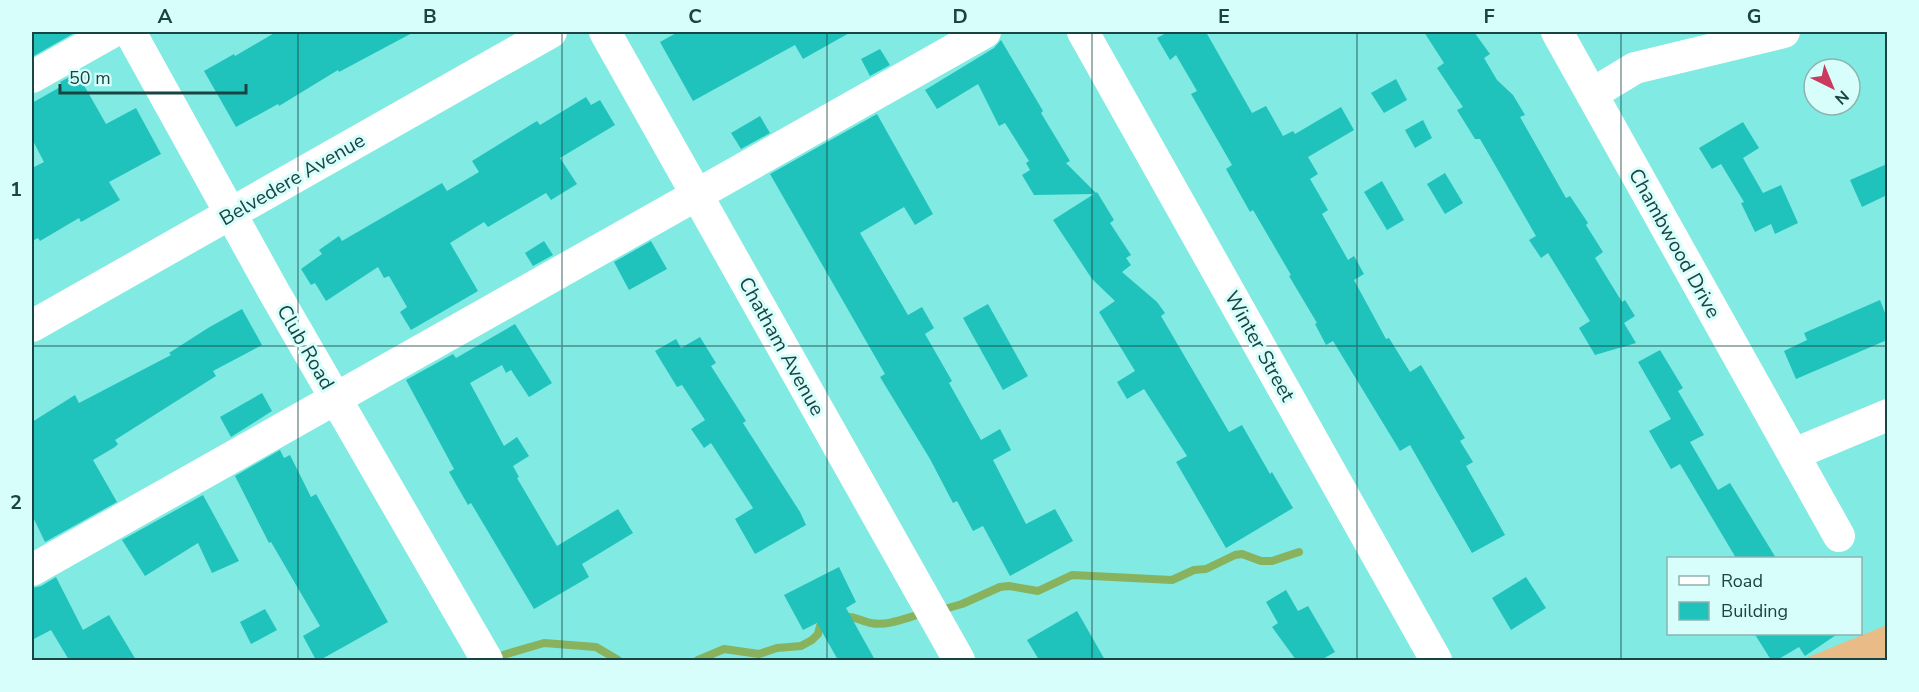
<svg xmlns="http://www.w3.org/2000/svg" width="1919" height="692" viewBox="0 0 1919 692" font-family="'Nunito Sans',sans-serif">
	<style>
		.green { fill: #e9bb86 }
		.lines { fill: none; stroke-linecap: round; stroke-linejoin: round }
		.stream { stroke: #88b25d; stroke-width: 8 }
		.building { fill: #20c3bc }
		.minor { stroke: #fff; stroke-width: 32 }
		.grid { fill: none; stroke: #184543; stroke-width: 1.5; stroke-opacity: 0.55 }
		.labels { text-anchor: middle; stroke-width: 6; stroke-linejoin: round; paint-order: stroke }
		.street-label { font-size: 20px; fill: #184543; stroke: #d8fefb }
		.neatline { fill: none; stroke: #184543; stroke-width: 2 }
		.grid-label { font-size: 20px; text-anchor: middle; font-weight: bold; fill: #184543 }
	</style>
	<rect width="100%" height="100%" fill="#80eae3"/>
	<path class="green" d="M1887,625V660H1801Z"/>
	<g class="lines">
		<g class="stream">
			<path d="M948,608L962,604L1000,587L1009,586L1038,591L1072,575L1172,580L1194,570L1206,569L1235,555L1242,554L1261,561H1272L1299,552"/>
			<path d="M843,617C853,615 861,621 871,623C885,626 901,620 914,616"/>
			<path d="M503,655L544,643L596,647L618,660"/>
			<path d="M698,660L724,649L759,654L777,648L801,646L812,640L818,634L820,626L825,620"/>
		</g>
	</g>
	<g class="building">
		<path d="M32,32H76L32,57Z"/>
		<path d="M276,32H414L339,72L338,70L279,106L278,104L236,127L204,71L234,54L235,56Z"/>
		<path d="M678,32H851L803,59L795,45L693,101L660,42Z"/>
		<path d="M1168,32H1206L1252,113L1266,106L1283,136L1293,131L1295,134L1341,107L1354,130L1308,157L1318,174L1310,179L1328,210L1322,214L1348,260L1354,256L1364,274L1354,280L1386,339L1389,338L1410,372L1421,365L1465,438L1460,441L1473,462L1466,466L1505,535L1472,553L1410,445L1400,451L1333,341L1326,345L1315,324L1317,323L1289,276L1291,275L1253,210L1250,212L1226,169L1232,165L1191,94L1197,91L1176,55L1170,60L1157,38Z"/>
		<path d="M1424,32H1474L1490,54L1484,58L1497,80L1513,95L1525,115L1520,117L1566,198L1570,196L1588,223L1586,225L1603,252L1595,258L1622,302L1625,300L1635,316L1624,323L1636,343L1595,355L1579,328L1590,321L1548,253L1541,258L1529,240L1536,236L1480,139H1475L1457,110L1463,107L1437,68L1444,63Z"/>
		<path d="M1001,40L1043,111L1041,113L1070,161L1066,163L1096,193L1097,192L1114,220L1110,223L1131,255L1126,258L1131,265L1122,272L1157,302L1165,313L1161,316L1229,432L1242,425L1270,474L1272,472L1293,508L1226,548L1176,462L1187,456L1144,389L1127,399L1117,382L1135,371L1099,312L1115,301L1092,279L1053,220L1094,194L1034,195L1022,175L1030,170L1026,163L1029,161L1005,123L999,126L978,84L937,109L925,90L994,48Z"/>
		<path d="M880,49L890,65L870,76L861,59Z"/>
		<path d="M77,73L106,124L136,108L161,154L109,182L120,200L81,222L79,218L40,241L38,238L32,241V168L44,162L32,139V103L62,86L60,82Z"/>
		<path d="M1396,79L1407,100L1384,113L1371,93Z"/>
		<path d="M586,97L591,105L600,100L615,125L560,158L577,184L551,200L546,193L488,227L484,222L450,243L478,291L411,330L400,312L407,307L389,276L384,278L378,267L326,301L315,283L311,285L301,269L322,254L319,250L339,236L342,241L442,183L447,191L479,172L472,161L537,121L540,125Z"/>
		<path d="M877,114L933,214L915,225L904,207L860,233L908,315L922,307L934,328L925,334L952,381L949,383L981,440L1000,429L1011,450L993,460L1026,524L1055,509L1073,541L1010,576L983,526L973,531L957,501L953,503L930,459L880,377L885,374L770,174Z"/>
		<path d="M760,116L770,133L741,149L731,133Z"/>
		<path d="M1423,120L1432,138L1415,148L1405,130Z"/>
		<path d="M1743,122L1759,148L1743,158L1763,193L1781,185L1798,223L1775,234L1771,224L1755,232L1741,203L1744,202L1721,164L1712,169L1699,148Z"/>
		<path d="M1887,164V195L1862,207L1850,180Z"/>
		<path d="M1445,173L1463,203L1445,214L1427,184Z"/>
		<path d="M1382,181L1404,220L1387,230L1364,192Z"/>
		<path d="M544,241L553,255L533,266L525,253Z"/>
		<path d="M651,241L667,269L629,290L614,262Z"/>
		<path d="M1880,300L1887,318V340L1796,379L1784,351L1807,340L1804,333Z"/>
		<path d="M988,304L1028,376L1003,390L963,318Z"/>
		<path d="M242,309L262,345L213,371L216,376L115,440L118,444L115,447L93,460L117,502L45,542L32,515V422L75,395L79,403L171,355L169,353L208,328Z"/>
		<path d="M515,324L552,383L529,397L511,370L506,373L502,365L470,383L504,446L517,437L529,456L513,466L519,477L517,478L557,546L618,509L633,533L582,564L589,577L534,609L471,503L468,505L449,472L454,469L406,380L453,354L456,358Z"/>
		<path d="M700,337L716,363L711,366L746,421L743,423L800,512L806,525L755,554L735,519L753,508L711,443L704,448L691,429L705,420L682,385L677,387L655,351L676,339L681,348Z"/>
		<path d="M1660,350L1683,388L1678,391L1704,435L1690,442L1718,490L1730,483L1776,558H1736L1680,464L1671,469L1649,431L1671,419L1638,362Z"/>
		<path d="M262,393L272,411L231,437L220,417Z"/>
		<path d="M280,450L284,458L290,455L311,497L316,494L388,622L320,660H316L303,636L320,626L271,542L269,543L235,476Z"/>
		<path d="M203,495L239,561L212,573L198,543L145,576L122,540Z"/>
		<path d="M839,567L856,602L846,608L875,660H838L817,623L803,630L784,595Z"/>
		<path d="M56,577L83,630L109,615L136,660H69L51,630L32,640V588L41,586Z"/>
		<path d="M1526,577L1546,608L1511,630L1492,598Z"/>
		<path d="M1286,590L1298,611L1308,606L1335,652L1321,660H1296L1272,627L1278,623L1266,602Z"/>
		<path d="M265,609L277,630L251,644L240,622Z"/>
		<path d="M1077,611L1105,660H1039L1027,640Z"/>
		<path d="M1754,633H1839L1805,656L1799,647L1777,660H1771Z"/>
	</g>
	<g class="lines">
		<g class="minor">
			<path d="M130,32L274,292L487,660"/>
			<path d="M605,32L959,660"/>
			<path d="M1083,32L1436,660"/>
			<path d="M1557,32L1839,536"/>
			<path d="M32,77L112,32"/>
			<path d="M1592,94L1635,68L1784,32"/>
			<path d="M32,326L551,32"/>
			<path d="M1794,454L1888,415"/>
			<path d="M32,570L985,32"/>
		</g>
	</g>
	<path class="grid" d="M298,32V660M562,32V660M827,32V660M1092,32V660M1357,32V660M1621,32V660M32,346H1888"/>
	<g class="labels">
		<g class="street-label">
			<text transform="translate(292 179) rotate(-30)" y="7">Belvedere Avenue</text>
			<text transform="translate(1675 243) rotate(61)" y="7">Chambwood Drive</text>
			<text transform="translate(782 346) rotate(61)" y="7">Chatham Avenue</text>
			<text transform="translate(1260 346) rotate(61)" y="7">Winter Street</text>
			<text transform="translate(306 347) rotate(60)" y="7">Club Road</text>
		</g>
	</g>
	<rect width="1919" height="692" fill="none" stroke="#d8fefb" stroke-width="66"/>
	<rect x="1667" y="557" width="195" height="78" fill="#d8fefb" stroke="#8bb4b1" stroke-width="1.5"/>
	<rect x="1679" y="576" width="30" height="9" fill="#ffffff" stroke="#8bb4b1" stroke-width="1.5"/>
	<text x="1721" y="587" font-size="18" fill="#184543">Road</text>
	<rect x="1679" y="602" width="30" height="18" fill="#20c3bc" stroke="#8bb4b1" stroke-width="1.5"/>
	<text x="1721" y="617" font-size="18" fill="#184543">Building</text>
	<g transform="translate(1832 87) rotate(137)"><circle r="28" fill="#d8fefb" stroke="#8bb4b1" stroke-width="1.5"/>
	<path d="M0-4.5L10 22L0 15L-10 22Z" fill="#c93a5e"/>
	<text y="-9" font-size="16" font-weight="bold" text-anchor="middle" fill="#184543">N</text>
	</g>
	<path d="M60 84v9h186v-9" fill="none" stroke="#184543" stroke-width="3"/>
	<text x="69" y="84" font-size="18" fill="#184543" stroke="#d8fefb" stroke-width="4.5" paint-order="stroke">50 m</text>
	<rect x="33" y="33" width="1853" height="626" class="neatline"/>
	<g class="grid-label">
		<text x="165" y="23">A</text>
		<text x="430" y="23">B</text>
		<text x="695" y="23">C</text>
		<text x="960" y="23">D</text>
		<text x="1224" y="23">E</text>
		<text x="1489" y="23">F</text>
		<text x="1754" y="23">G</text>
		<text x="16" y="196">1</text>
		<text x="16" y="509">2</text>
	</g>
</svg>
